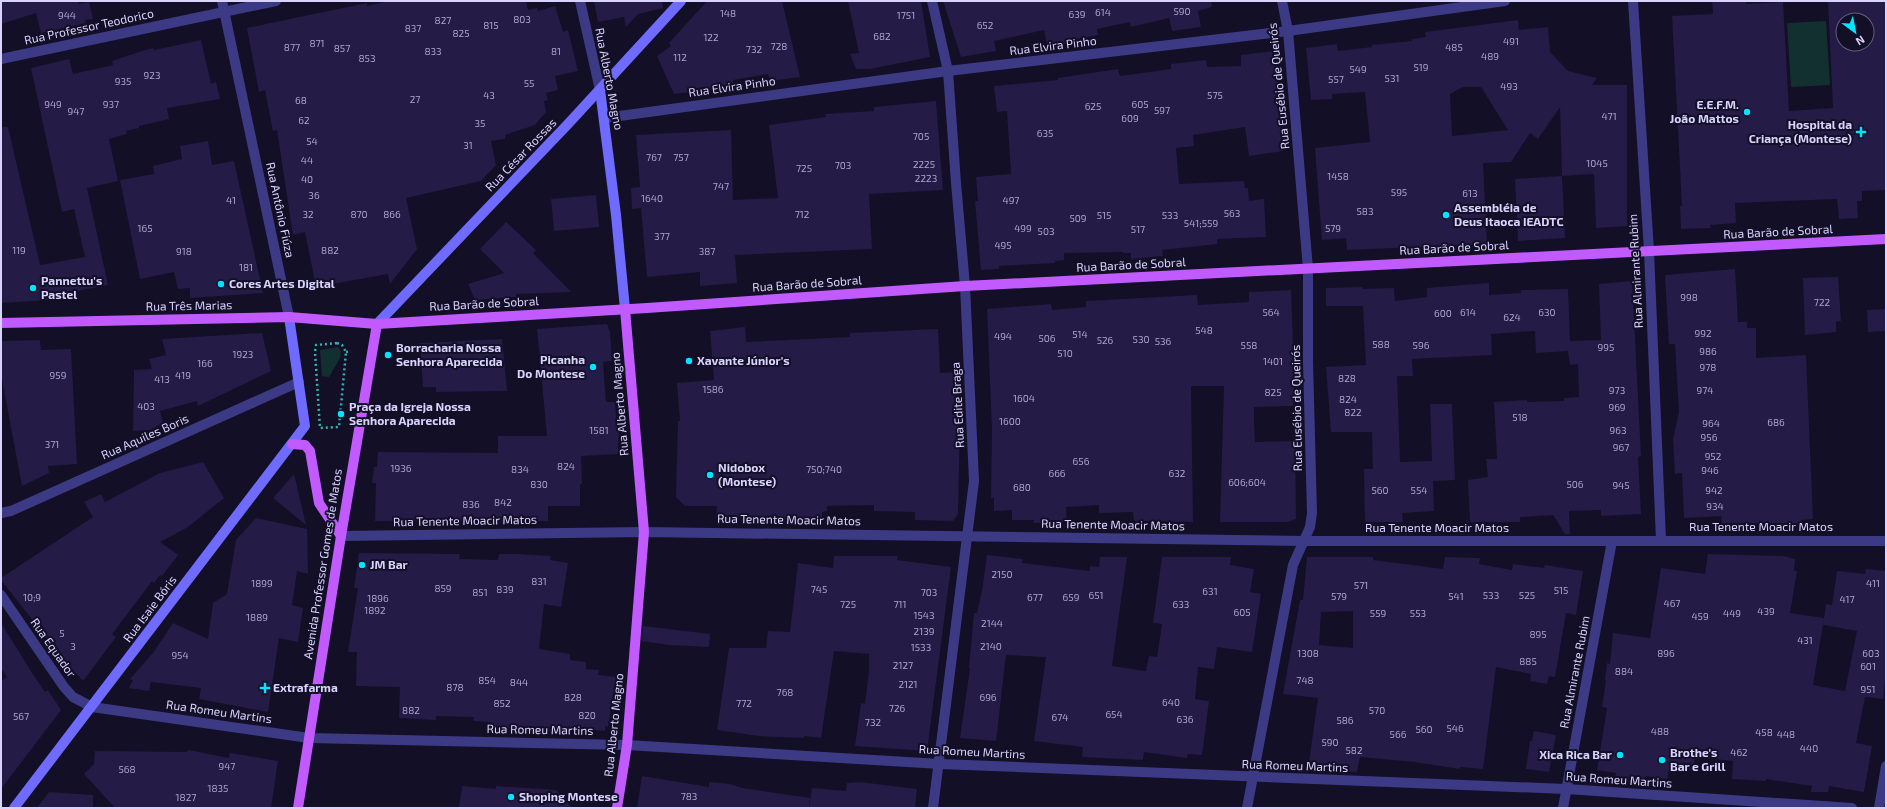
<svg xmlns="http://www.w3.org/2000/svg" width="1887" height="809" viewBox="0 0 1887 809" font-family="'Exo 2',sans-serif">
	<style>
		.green { fill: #12302f }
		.building { fill: #241b47; fill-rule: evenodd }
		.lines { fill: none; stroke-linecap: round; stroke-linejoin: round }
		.path { stroke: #2fb8b0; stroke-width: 2.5; stroke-dasharray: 2 3; stroke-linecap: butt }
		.pedestrian { stroke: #3d3a85; stroke-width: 10 }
		.minor { stroke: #3d3a85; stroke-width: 10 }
		.tertiary { stroke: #3d3a85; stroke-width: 10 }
		.secondary { stroke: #6f6bff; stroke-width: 10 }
		.primary { stroke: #c25bff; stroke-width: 10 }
		.poi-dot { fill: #00e5ff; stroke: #130f26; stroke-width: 1.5 }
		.labels { text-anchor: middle; stroke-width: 4; stroke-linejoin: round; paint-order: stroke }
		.number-label { font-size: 10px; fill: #aca6d1 }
		.street-label { font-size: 12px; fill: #d9d4ff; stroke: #130f26 }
		.poi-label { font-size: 12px; font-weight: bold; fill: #d9d4ff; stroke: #130f26; text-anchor: start }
	</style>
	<rect width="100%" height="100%" fill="#130f26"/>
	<g class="green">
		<path d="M1826,21L1830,85L1791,87L1787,23Z"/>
		<path d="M338,347L341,351L340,358L329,377L322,376L320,350Z"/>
	</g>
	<g class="building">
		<path d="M1,1H78L79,4L89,2L93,19L85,20L86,23L41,33L36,13L1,24Z"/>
		<path d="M389,1H526L528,10L537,8L538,11L555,6L563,32L568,30L578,71L555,76L558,90L546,93L548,100L544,101L546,112L535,125L505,135V139L491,141L496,165L481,181L406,198L417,249L390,284L388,274L316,287L305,232L293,235L277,130L273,131L265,90L259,92L247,28L367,3V6Z"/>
		<path d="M594,1H662L663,8L638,14L626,27L624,17L598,22Z"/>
		<path d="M707,1H782L800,77L770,81L768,74L733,80L734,87L674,94L657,56L671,46L669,43Z"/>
		<path d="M848,1H921L930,57L870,69H856L850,54L859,53Z"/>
		<path d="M943,1H1211L1212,7L1198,11L1201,27L1172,31L1169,18L1131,27L1130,22L1097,29L1098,35L1066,41V44L1047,45L1044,30L994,41L996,51L961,57Z"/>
		<path d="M1712,1H1746V4L1783,2L1789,111L1833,108L1828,1H1886V190L1862,191V201H1857L1858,218L1839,219L1837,199L1735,203L1736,223L1710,225L1711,228L1681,229L1680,206H1682L1672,16L1713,14ZM1843,20H1867V44H1843Z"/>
		<path d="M1518,20L1519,30L1548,27L1550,52L1568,71L1597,78L1592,85H1627V226L1596,228L1594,174L1562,176L1560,107L1538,139L1530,133L1511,162L1483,163L1487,244L1347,250L1346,238L1322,240L1315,148L1370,142L1365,92L1332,94V99L1311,100L1306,48L1337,44L1338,51L1372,47V45L1412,41V39L1426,37L1425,32ZM1463,87H1481L1508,130L1452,136L1450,94Z"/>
		<path d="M201,40L211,84L216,82L220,99L167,108L169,119L139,126V128L126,131L127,134L109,139L118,181L87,188L108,285L47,297L48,300L1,303V127H8L40,265L85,257L74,209L62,212L31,68L69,59L73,74L113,65L112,61L145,50L153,48L154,50Z"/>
		<path d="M1274,51L1283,151L1249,156L1245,127L1193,135L1194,146L1176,148L1179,184L1244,181L1245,188H1248L1249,201L1264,199L1266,237L1217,239V244L1162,250L1163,256L1131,259V253H1123V252L1064,253V260L1055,261V263L999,266V269L981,270L975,201H978L976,177L1011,174L1007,111L997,112L994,86L1058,80V78L1118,69L1120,76L1171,69V64L1206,60L1207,67L1241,66V55Z"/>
		<path d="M936,101L943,190L869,194L872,249L735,255L737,283L700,286V272L647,277L641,208L632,209L631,188L640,187L636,135L731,130L733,200L778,198L769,125L826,117L825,114L874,111V107Z"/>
		<path d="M208,141L212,165L234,161L263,293L190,298V288L178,289L174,272L140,279L120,180L154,174L153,166L182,159L180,146Z"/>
		<path d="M1562,176L1565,238L1518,241L1515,179Z"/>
		<path d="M596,195L599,227L554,231L551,199Z"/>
		<path d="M506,222L536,250L533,253L571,292L516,294V297L475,300L468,284L504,273L480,249Z"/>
		<path d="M1735,269L1738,322H1747V328H1756V358L1806,355L1813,519L1801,520V523H1722L1721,516L1684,518L1682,473L1675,474L1673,439L1679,412L1675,344H1669L1665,275Z"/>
		<path d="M1838,277L1841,321L1836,322V332L1805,335L1803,278Z"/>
		<path d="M1632,281L1641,456L1638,457L1641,514L1601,516V510L1569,511L1570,534H1565L1553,515L1520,517V522H1470L1468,480L1488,477L1486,459H1497L1494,402L1527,400V402L1564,401V398L1579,397L1578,364L1570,365L1568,351L1536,353L1535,331L1491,334L1492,355L1412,359L1413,376H1397L1400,462L1432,461L1430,404H1452L1455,480L1433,481L1434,511L1402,513L1403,522H1365L1364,469H1373L1372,432H1331L1326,367L1366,365L1363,306H1326V288L1362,287V289L1394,288L1395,301L1427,297V288L1489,283V295L1521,293V290L1568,289L1570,341L1601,340L1599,284Z"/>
		<path d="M1291,290L1295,395L1293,396V406L1254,407V423L1255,442L1295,441L1296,519L1287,522H1220L1224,386H1191L1193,522L1134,521L1133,512L1099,513V505L1066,507L1067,522L1034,523V520H1012V510L994,511V498H991L992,429L987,309L1051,304L1052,310L1086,307V301L1197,295L1198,305L1249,302V292Z"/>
		<path d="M1886,309V331L1868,332L1867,310Z"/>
		<path d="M607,324L610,332L612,361L603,362L606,402H615L616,418H619L618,454L581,456L582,484H580V506H548V521H375L376,483H372L374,467H377L378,452L498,453V436H547L537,329Z"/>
		<path d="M745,327L746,342L850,337V333L938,329L940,373L955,372L957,417H960L958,514L953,521L915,520V512L874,511V505L827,506V511L822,512V517H794V520L716,517L717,506H685L676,497L678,421H680L677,383L714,380L710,331Z"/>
		<path d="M262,333L271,371L198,406L197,401L160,411L163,423L150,430L133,431L134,370L152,369L149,359L166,355L162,339Z"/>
		<path d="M502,339L507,391L436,392V387H423L420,343Z"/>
		<path d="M40,340L41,350L71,349L77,464L48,466L49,473L22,486L1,374V341Z"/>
		<path d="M203,462L224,498L188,527L160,542L178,555L162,576L160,575L154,583L152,581L112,634L116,637L83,681L65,661L1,580V578L93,517L84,502L101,494L105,502L160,473Z"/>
		<path d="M294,474L306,525L273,498Z"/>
		<path d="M256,518L307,529L308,574L297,571L292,605L303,608L298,642L279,638L268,712L199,699L201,688L151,682L149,691L129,688L133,680L130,679L153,653L173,623L208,639L213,603L227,594L236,540Z"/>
		<path d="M359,553L460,554L459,559L498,560L499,554H517L551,556L550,560L568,563L561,607L544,604L539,649L570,654V660L586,662V669L599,670L598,675L616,677L608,727L605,726V731L560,727L559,732L490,729L491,722L473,721L474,717L436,716V720L399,718L400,687L356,686L357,652H348L358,588H354Z"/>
		<path d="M1708,554L1783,556L1795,559L1794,571H1797L1790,613L1824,618L1813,685L1845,691L1857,631L1823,625L1826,604L1832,605L1837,571L1865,574L1866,569L1886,571V670L1883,699L1865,697L1856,743L1872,746L1864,792L1829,786L1828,792H1811L1812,786L1766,779V781L1732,779L1733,761L1695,757L1693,771L1670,767L1667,779L1645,776L1644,784L1614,783L1616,773L1597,770L1607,708L1602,707L1606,681L1605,680L1607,663L1610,664L1613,633L1650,638L1661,568L1705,574Z"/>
		<path d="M987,555L1023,559L1022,563L1090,571V566L1099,567L1100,557H1127L1112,666L1146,671L1149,656L1157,657L1162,624L1153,623L1162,557H1231L1230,565L1254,569L1250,592L1261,594L1252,652L1217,647L1214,669L1198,667L1195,699L1209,701L1202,755L1188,754L1187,758L1144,752L1143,760L1082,757L1083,747L1034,741L1046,657L1006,655L996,741L960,738L970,668L969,667L974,613H977L982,591Z"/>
		<path d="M834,556H898L897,560L951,567L927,751L855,746L861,703L865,704L869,671V654L834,651L821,738L804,736V738L759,736L717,730L729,648H766L768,631L790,632L798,563L833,568Z"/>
		<path d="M1307,557H1373V560L1443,569L1445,557L1480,558L1479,564L1512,570L1513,564L1544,568L1545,565L1583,571L1576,615L1566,613L1555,677L1549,676L1547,684L1530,681L1531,674L1496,667L1483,769L1460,767V769L1414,762L1360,757L1357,772L1308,769L1318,698L1283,694L1300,600H1303ZM1353,611V648L1319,645L1321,612Z"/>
		<path d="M1,623L34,676L45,692L48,690L61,710L1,789V681L7,677L1,668Z"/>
		<path d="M643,626L710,634L709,647L669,645L642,641Z"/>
		<path d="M1534,731L1556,735L1549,772L1526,769L1530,741H1532Z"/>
		<path d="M188,750L229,758L230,753L278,761L271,808H115L84,774L94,764L95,751L187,752Z"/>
		<path d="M642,776L709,787V782L730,784L742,788L810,798L809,808H637Z"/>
		<path d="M860,782L917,789L915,808H809L812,788L846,791L847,783Z"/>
		<path d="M462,786L496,789V786L556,790L572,808H459Z"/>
		<path d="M49,792L93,795V808H37Z"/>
	</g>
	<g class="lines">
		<g class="path">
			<path d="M337,343L342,345L346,352L339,427L320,428L315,352L316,345Z"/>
			<path d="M346,352L351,351"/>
		</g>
		<path class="pedestrian" d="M252,403L299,382"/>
		<g class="minor">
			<path d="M580,1L600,90"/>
			<path d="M932,1L948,71L956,183L965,286L974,481L933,808"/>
			<path d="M1633,1L1649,251L1661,540"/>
			<path d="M1,59L276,1"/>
			<path d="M605,118L948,71L1288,31L1505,1"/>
			<path d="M1,513L11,511L252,403"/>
			<path d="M341,536L644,532L1304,541H1886"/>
			<path d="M1,595L64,687L73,697L92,707L309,738L627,745L940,764L1566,789L1852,808"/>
			<path d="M1247,808L1293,565L1310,527L1312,513L1308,362V269L1288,31L1282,1"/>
			<path d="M1563,808L1612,541"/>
			<path d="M1879,808L1886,766"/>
		</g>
		<path class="tertiary" d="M222,1L289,317"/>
		<g class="secondary">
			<path d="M600,90L616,215L625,309"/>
			<path d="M377,324L568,124L681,1"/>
			<path d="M14,808L305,426L289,317"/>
		</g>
		<g class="primary">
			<path d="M1,323L289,317L377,324L647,308L965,286L1886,239"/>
			<path d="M292,444L305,445L310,451L319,503L341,536"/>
			<path d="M298,808L341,536L377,324"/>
			<path d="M617,808L627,745L644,532L625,309"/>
		</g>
	</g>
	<g class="poi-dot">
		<circle cx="1747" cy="112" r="4"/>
		<path d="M1859 126h4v4h4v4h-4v4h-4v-4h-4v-4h4z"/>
		<circle cx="1446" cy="215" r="4"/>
		<circle cx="221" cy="284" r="4"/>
		<circle cx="33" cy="288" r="4"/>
		<circle cx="388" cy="355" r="4"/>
		<circle cx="689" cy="361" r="4"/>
		<circle cx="593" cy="367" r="4"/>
		<circle cx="341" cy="414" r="4"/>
		<circle cx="710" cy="475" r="4"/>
		<circle cx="362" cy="565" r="4"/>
		<path d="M263 682h4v4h4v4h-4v4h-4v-4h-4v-4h4z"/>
		<circle cx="1620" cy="755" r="4"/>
		<circle cx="1662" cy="760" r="4"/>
		<circle cx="511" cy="797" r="4"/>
	</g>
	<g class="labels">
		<g class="number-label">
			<text x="1182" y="15">590</text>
			<text x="1103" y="16">614</text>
			<text x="728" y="17">148</text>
			<text x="1077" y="18">639</text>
			<text x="67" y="19">944</text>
			<text x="906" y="19">1751</text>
			<text x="522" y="23">803</text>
			<text x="443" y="24">827</text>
			<text x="491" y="29">815</text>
			<text x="985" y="29">652</text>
			<text x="413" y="32">837</text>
			<text x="461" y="37">825</text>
			<text x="882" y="40">682</text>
			<text x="711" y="41">122</text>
			<text x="1511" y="45">491</text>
			<text x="317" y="47">871</text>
			<text x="779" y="50">728</text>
			<text x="292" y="51">877</text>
			<text x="1454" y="51">485</text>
			<text x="342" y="52">857</text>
			<text x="754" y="53">732</text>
			<text x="433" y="55">833</text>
			<text x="556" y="55">81</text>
			<text x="1490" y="60">489</text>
			<text x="680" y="61">112</text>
			<text x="367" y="62">853</text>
			<text x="1421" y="71">519</text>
			<text x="1358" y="73">549</text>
			<text x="152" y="79">923</text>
			<text x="1392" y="82">531</text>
			<text x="1336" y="83">557</text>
			<text x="123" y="85">935</text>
			<text x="529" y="87">55</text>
			<text x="1509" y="90">493</text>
			<text x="489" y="99">43</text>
			<text x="1215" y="99">575</text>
			<text x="415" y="103">27</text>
			<text x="301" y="104">68</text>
			<text x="53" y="108">949</text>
			<text x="111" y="108">937</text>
			<text x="1140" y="108">605</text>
			<text x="1093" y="110">625</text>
			<text x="1162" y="114">597</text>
			<text x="76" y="115">947</text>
			<text x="1609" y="120">471</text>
			<text x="1130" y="122">609</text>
			<text x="304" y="124">62</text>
			<text x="480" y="127">35</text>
			<text x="1045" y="137">635</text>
			<text x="921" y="140">705</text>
			<text x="312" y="145">54</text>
			<text x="468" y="149">31</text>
			<text x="654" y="161">767</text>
			<text x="681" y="161">757</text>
			<text x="307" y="164">44</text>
			<text x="1597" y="167">1045</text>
			<text x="924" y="168">2225</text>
			<text x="843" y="169">703</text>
			<text x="804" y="172">725</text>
			<text x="1338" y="180">1458</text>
			<text x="926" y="182">2223</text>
			<text x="307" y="183">40</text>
			<text x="721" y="190">747</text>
			<text x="1399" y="196">595</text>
			<text x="1470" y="197">613</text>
			<text x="314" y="199">36</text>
			<text x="652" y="202">1640</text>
			<text x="231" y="204">41</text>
			<text x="1011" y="204">497</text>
			<text x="1365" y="215">583</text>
			<text x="1232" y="217">563</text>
			<text x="308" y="218">32</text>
			<text x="359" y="218">870</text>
			<text x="392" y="218">866</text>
			<text x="802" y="218">712</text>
			<text x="1104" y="219">515</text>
			<text x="1170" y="219">533</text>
			<text x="1078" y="222">509</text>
			<text x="1201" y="227">541;559</text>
			<text x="145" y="232">165</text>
			<text x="1023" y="232">499</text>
			<text x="1333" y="232">579</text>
			<text x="1138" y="233">517</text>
			<text x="1046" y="235">503</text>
			<text x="662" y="240">377</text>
			<text x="1003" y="249">495</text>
			<text x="19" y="254">119</text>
			<text x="330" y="254">882</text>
			<text x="184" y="255">918</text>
			<text x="707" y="255">387</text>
			<text x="246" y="271">181</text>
			<text x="1689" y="301">998</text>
			<text x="1822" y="306">722</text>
			<text x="1271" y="316">564</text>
			<text x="1468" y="316">614</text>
			<text x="1547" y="316">630</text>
			<text x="1443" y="317">600</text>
			<text x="1512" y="321">624</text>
			<text x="1204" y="334">548</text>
			<text x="1703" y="337">992</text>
			<text x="1080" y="338">514</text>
			<text x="1003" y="340">494</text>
			<text x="1047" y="342">506</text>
			<text x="1141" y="343">530</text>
			<text x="1105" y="344">526</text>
			<text x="1163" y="345">536</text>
			<text x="1381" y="348">588</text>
			<text x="1249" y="349">558</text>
			<text x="1421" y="349">596</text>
			<text x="1606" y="351">995</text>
			<text x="1708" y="355">986</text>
			<text x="1065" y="357">510</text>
			<text x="243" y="358">1923</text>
			<text x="1273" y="365">1401</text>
			<text x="205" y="367">166</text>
			<text x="1708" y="371">978</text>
			<text x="58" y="379">959</text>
			<text x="183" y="379">419</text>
			<text x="1347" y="382">828</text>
			<text x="162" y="383">413</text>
			<text x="713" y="393">1586</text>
			<text x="1617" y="394">973</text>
			<text x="1705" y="394">974</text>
			<text x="1273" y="396">825</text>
			<text x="1024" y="402">1604</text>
			<text x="1348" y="403">824</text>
			<text x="146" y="410">403</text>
			<text x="1617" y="411">969</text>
			<text x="1353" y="416">822</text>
			<text x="1520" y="421">518</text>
			<text x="1010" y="425">1600</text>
			<text x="1776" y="426">686</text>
			<text x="1711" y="427">964</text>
			<text x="599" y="434">1581</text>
			<text x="1618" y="434">963</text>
			<text x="1709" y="441">956</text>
			<text x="52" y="448">371</text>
			<text x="1621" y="451">967</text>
			<text x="1713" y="460">952</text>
			<text x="1081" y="465">656</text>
			<text x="566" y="470">824</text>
			<text x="401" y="472">1936</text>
			<text x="520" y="473">834</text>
			<text x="824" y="473">750;740</text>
			<text x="1710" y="474">946</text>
			<text x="1057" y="477">666</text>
			<text x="1177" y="477">632</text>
			<text x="1247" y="486">606;604</text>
			<text x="539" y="488">830</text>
			<text x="1575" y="488">506</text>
			<text x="1621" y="489">945</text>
			<text x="1022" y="491">680</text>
			<text x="1380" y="494">560</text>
			<text x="1419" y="494">554</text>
			<text x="1714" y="494">942</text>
			<text x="503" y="506">842</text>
			<text x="471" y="508">836</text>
			<text x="1715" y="510">934</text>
			<text x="1002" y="578">2150</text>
			<text x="539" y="585">831</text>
			<text x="262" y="587">1899</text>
			<text x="1873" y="587">411</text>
			<text x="1361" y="589">571</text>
			<text x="443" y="592">859</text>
			<text x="505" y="593">839</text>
			<text x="819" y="593">745</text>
			<text x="1561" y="594">515</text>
			<text x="1210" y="595">631</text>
			<text x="480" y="596">851</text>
			<text x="929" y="596">703</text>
			<text x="1096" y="599">651</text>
			<text x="1491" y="599">533</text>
			<text x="1527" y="599">525</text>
			<text x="1339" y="600">579</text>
			<text x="1456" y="600">541</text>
			<text x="32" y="601">10;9</text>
			<text x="1035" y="601">677</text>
			<text x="1071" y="601">659</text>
			<text x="378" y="602">1896</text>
			<text x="1847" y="603">417</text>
			<text x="1672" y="607">467</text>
			<text x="848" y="608">725</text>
			<text x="900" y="608">711</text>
			<text x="1181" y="608">633</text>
			<text x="375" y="614">1892</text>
			<text x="1766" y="615">439</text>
			<text x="1242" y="616">605</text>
			<text x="1378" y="617">559</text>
			<text x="1418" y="617">553</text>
			<text x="1732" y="617">449</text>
			<text x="924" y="619">1543</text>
			<text x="1700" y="620">459</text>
			<text x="257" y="621">1889</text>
			<text x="992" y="627">2144</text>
			<text x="924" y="635">2139</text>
			<text x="62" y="637">5</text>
			<text x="1538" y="638">895</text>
			<text x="1805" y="644">431</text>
			<text x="73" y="650">3</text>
			<text x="991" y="650">2140</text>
			<text x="921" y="651">1533</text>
			<text x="1308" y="657">1308</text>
			<text x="1666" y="657">896</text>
			<text x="1871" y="657">603</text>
			<text x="180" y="659">954</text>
			<text x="1528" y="665">885</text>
			<text x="903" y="669">2127</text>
			<text x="1868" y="670">601</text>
			<text x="1624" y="675">884</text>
			<text x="487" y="684">854</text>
			<text x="1305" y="684">748</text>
			<text x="519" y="686">844</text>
			<text x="908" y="688">2121</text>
			<text x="455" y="691">878</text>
			<text x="1868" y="693">951</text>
			<text x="785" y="696">768</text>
			<text x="573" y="701">828</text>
			<text x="988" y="701">696</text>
			<text x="1171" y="706">640</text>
			<text x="502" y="707">852</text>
			<text x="744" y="707">772</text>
			<text x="897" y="712">726</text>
			<text x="411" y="714">882</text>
			<text x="1377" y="714">570</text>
			<text x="1114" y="718">654</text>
			<text x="587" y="719">820</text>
			<text x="21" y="720">567</text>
			<text x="1060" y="721">674</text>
			<text x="1185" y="723">636</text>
			<text x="1345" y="724">586</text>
			<text x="873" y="726">732</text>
			<text x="1455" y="732">546</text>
			<text x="1424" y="733">560</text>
			<text x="1660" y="735">488</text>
			<text x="1764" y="736">458</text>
			<text x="1398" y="738">566</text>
			<text x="1786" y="738">448</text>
			<text x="1330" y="746">590</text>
			<text x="1809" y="752">440</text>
			<text x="1354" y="754">582</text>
			<text x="1739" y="756">462</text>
			<text x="227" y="770">947</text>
			<text x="127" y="773">568</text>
			<text x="218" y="792">1835</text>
			<text x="689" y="800">783</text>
			<text x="186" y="801">1827</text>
		</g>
		<g class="street-label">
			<text transform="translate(89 27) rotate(-12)" y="4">Rua Professor Teodorico</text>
			<text transform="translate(1053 46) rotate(-7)" y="4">Rua Elvira Pinho</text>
			<text transform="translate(609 79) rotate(79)" y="4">Rua Alberto Magno</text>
			<text transform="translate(1279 86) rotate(-96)" y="4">Rua Eusébio de Queirós</text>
			<text transform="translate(732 87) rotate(-8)" y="4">Rua Elvira Pinho</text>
			<text transform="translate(521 155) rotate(-46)" y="4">Rua César Rossas</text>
			<text transform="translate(280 210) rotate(78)" y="4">Rua Antônio Fiúza</text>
			<text transform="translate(1778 232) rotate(-3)" y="4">Rua Barão de Sobral</text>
			<text transform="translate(1454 248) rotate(-3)" y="4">Rua Barão de Sobral</text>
			<text transform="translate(1131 265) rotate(-3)" y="4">Rua Barão de Sobral</text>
			<text transform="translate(1636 271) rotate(-93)" y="4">Rua Almirante Rubim</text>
			<text transform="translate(807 284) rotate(-4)" y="4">Rua Barão de Sobral</text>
			<text transform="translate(484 304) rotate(-3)" y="4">Rua Barão de Sobral</text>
			<text transform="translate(189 306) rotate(-1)" y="4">Rua Três Marias</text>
			<text transform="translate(620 404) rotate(-95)" y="4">Rua Alberto Magno</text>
			<text transform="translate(958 405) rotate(-93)" y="4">Rua Edite Braga</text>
			<text transform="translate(1297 408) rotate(-91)" y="4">Rua Eusébio de Queirós</text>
			<text transform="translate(145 437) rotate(-24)" y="4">Rua Aquiles Boris</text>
			<text transform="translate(789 520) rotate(1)" y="4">Rua Tenente Moacir Matos</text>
			<text transform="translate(465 521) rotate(-1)" y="4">Rua Tenente Moacir Matos</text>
			<text transform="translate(1113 525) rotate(1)" y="4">Rua Tenente Moacir Matos</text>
			<text x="1761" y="531">Rua Tenente Moacir Matos</text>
			<text x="1437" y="532">Rua Tenente Moacir Matos</text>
			<text transform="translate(323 564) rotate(-81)" y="4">Avenida Professor Gomes de Matos</text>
			<text transform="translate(150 609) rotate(-53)" y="4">Rua Isaie Bóris</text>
			<text transform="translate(53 648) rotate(55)" y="4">Rua Equador</text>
			<text transform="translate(1575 672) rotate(-79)" y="4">Rua Almirante Rubim</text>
			<text transform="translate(219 712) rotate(8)" y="4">Rua Romeu Martins</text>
			<text transform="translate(614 725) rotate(-84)" y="4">Rua Alberto Magno</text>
			<text transform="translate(540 730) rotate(1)" y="4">Rua Romeu Martins</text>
			<text transform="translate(972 752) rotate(3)" y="4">Rua Romeu Martins</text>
			<text transform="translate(1295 766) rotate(2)" y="4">Rua Romeu Martins</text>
			<text transform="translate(1619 780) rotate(4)" y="4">Rua Romeu Martins</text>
		</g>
		<g class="poi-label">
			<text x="1739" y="109" text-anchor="end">E.E.F.M.<tspan x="1739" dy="14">João Mattos</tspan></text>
			<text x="1852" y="129" text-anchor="end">Hospital da<tspan x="1852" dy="14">Criança (Montese)</tspan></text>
			<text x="1454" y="212">Assembléia de<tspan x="1454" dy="14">Deus Itaoca IEADTC</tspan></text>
			<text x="41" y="285">Pannettu's<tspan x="41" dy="14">Pastel</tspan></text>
			<text x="229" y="288">Cores Artes Digital</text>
			<text x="396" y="352">Borracharia Nossa<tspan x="396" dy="14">Senhora Aparecida</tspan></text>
			<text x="585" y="364" text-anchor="end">Picanha<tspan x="585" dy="14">Do Montese</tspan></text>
			<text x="697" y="365">Xavante Júnior's</text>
			<text x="349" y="411">Praça da Igreja Nossa<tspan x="349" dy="14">Senhora Aparecida</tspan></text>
			<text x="718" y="472">Nidobox<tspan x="718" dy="14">(Montese)</tspan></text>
			<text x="370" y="569">JM Bar</text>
			<text x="273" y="692">Extrafarma</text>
			<text x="1670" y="757">Brothe's<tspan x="1670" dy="14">Bar e Grill</tspan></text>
			<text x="1612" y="759" text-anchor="end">Xica Rica Bar</text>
			<text x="519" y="801">Shoping Montese</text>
		</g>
	</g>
	<rect width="1887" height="809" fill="none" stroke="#d9d4ff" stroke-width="4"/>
	<g transform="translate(1855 32) rotate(148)"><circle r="19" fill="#130f26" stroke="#625e7d"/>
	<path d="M0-3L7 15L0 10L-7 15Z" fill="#00e5ff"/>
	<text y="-6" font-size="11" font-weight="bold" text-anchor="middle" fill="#d9d4ff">N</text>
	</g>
</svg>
